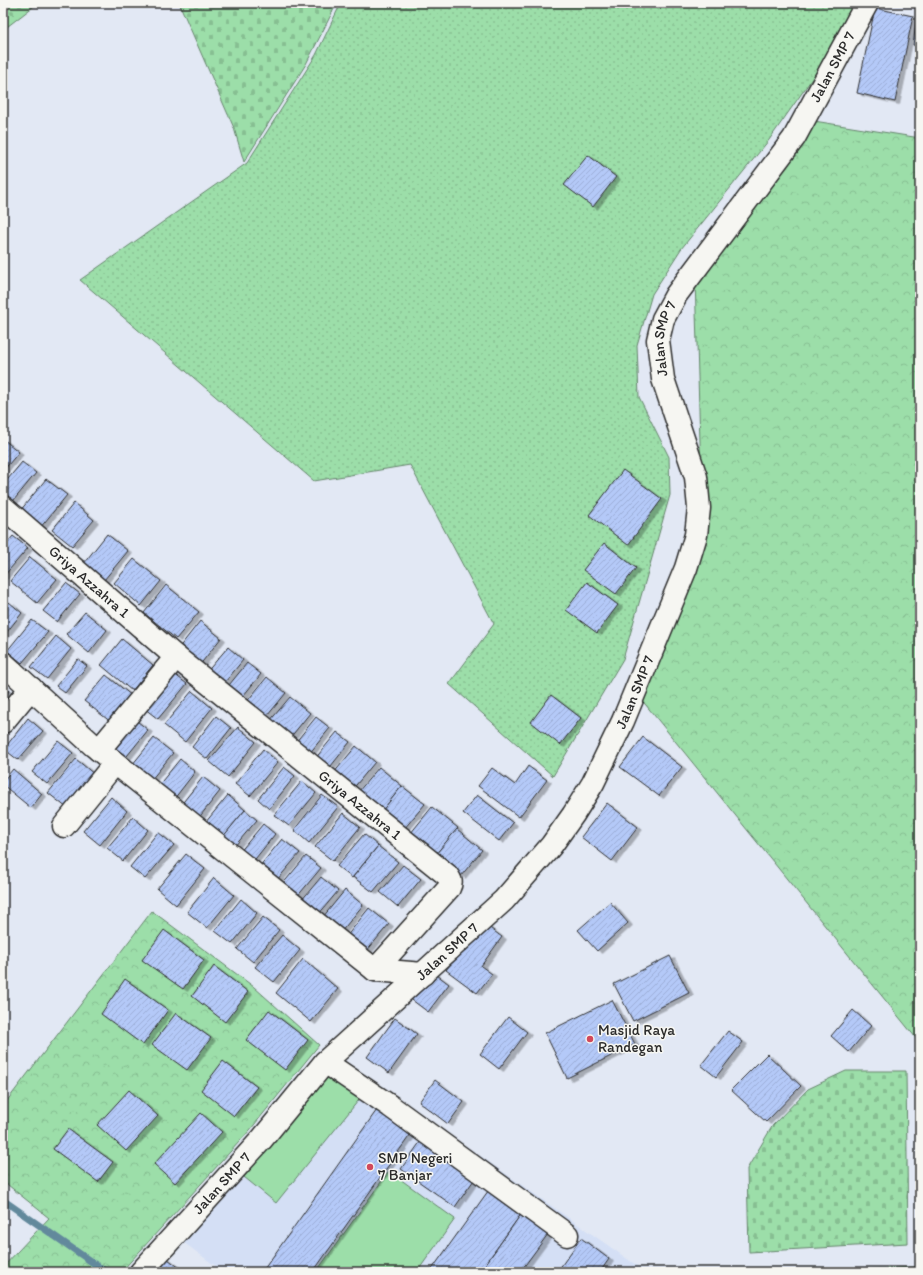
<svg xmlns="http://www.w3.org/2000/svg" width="923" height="1275" viewBox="0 0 923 1275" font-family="Itim,sans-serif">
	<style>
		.built { fill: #d4dff5 }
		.grass { fill: url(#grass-dots); stroke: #64846a }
		.forest { fill: url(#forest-crowns); stroke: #64846a }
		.cemetery { fill: url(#cemetery-stones); stroke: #64846a }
		.pitch { fill: #9cdea9; stroke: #64846a }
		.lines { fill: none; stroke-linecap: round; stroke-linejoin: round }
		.stream { stroke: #62899c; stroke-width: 7 }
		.building { fill: url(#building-hatch); stroke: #2b2b2b; filter: url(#shadow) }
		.minor-casing { stroke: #2b2b2b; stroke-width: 25 }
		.minor { stroke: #f6f6f2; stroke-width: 22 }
		.poi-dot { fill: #d1495b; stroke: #f6f6f2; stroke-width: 1.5 }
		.labels { text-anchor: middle; stroke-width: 3; stroke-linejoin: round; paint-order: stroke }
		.street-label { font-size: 15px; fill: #2b2b2b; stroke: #f6f6f2 }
		.poi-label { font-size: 15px; fill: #2b2b2b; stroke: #f6f6f2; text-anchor: start }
	</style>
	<defs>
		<pattern id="grass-dots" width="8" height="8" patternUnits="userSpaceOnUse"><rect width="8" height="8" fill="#9cdea9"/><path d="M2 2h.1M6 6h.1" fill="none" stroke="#87bf92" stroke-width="1.8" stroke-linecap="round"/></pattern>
		<pattern id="forest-crowns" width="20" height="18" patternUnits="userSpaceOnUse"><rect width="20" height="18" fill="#9cdea9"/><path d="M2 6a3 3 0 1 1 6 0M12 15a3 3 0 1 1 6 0" fill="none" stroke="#87bf92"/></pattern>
		<pattern id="cemetery-stones" width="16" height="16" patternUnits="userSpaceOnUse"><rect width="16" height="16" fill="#9cdea9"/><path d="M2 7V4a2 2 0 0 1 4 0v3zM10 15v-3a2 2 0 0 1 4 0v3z" fill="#87bf92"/></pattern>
		<pattern id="building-hatch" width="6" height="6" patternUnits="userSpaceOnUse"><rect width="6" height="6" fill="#b4c9f8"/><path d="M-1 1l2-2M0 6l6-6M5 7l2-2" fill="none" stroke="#9badd5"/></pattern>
		<filter id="shadow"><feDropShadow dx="4.5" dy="2.5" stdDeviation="0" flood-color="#0004"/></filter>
	</defs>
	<rect width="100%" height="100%" fill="#e2e8f4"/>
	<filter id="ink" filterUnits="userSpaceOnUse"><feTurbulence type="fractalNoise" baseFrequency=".025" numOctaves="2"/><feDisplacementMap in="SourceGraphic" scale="8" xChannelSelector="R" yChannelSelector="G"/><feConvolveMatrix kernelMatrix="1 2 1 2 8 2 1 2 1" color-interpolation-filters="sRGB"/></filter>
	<g filter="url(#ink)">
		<path class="built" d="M336,1055L646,1272H221L217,1267L179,1239Z"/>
		<path class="grass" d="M341,3H856L844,33L769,140L681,249L652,294L637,345L639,397L669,457L670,495L623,659L553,776L449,684L494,624L410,465L314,481L80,280L247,163L316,55Z"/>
		<g class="forest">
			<path d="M814,121L920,138V1043L641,699L703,539L695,279Z"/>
			<path d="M152,911L254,987L319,1045L250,1130L121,1272H3V1267L49,1218L3,1181V1106Z"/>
			<path d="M920,1267V1272H802Z"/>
		</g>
		<g class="cemetery">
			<path d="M3,3H38L3,30Z"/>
			<path d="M179,3H337L306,64L244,162L234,128Z"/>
			<path d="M846,1071H906L908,1243L749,1252L747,1169L773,1125L808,1089Z"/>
		</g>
		<g class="pitch">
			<path d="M329,1071L362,1096L276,1203L244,1177Z"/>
			<path d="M389,1171L455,1219L417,1272H325L319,1268Z"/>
		</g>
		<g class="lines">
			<path class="stream" d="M3,1200L106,1272"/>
		</g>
		<g class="building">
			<path d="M875,8L913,16L895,102L857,93Z"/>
			<path d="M918,8H920V46L913,45Z"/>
			<path d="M588,155L616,177L593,207L564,185Z"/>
			<path d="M3,439L19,452L3,471Z"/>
			<path d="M22,462L36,473L9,506L3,501V485Z"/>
			<path d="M623,470L662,499L628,545L589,515Z"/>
			<path d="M46,479L67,495L40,528L20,511Z"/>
			<path d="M74,503L94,520L72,546L52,530Z"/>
			<path d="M107,534L128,551L104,580L84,563Z"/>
			<path d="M13,536L28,548L3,577V548Z"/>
			<path d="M604,543L636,568L616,594L583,570Z"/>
			<path d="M30,557L57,579L37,603L10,581Z"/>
			<path d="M134,559L161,581L141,606L114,583Z"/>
			<path d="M587,582L618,605L597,633L566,610Z"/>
			<path d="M66,583L80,594L57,622L43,611Z"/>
			<path d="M166,585L199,612L176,639L144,613Z"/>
			<path d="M9,602L22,613L3,637V610Z"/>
			<path d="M85,612L107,630L89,653L66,634Z"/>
			<path d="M32,620L48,632L22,663L7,651Z"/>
			<path d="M200,621L221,638L199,666L178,649Z"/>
			<path d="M56,636L71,649L47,679L31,667Z"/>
			<path d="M122,639L153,665L132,691L101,665Z"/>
			<path d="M228,647L243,660L221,687L205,674Z"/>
			<path d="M78,659L87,666L65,693L56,686Z"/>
			<path d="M247,663L261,674L239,701L225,690Z"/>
			<path d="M169,670L187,684L158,719L140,705Z"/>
			<path d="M106,675L137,700L116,726L84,701Z"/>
			<path d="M267,677L286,693L263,721L244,705Z"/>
			<path d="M3,686L9,691L3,699Z"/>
			<path d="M192,691L212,708L185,742L164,725Z"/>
			<path d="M551,695L581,718L560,745L531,722Z"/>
			<path d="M290,697L310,713L290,738L269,722Z"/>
			<path d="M216,716L231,728L207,759L192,747Z"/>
			<path d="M132,717L148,730L123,761L107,748Z"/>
			<path d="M316,717L330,728L309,754L295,743Z"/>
			<path d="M28,718L43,731L18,760L4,749Z"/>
			<path d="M238,727L256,742L228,777L209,761Z"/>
			<path d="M337,732L350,742L327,771L314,760Z"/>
			<path d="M643,737L682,767L659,796L620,767Z"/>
			<path d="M154,738L173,753L151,780L132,765Z"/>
			<path d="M58,741L73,753L47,784L32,772Z"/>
			<path d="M356,746L375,762L352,790L333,774Z"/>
			<path d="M263,749L278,762L250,796L235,784Z"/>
			<path d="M76,759L95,775L67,808L48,793Z"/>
			<path d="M180,759L195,772L174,799L158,786Z"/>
			<path d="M528,766L547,780L519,817L478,786L492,768L515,785Z"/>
			<path d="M284,767L295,776L269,809L258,799Z"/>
			<path d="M379,767L402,786L382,811L358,792Z"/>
			<path d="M13,769L42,794L31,808L3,785V781Z"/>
			<path d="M203,777L220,791L197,820L180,806Z"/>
			<path d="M302,781L316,793L289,826L274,815Z"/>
			<path d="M402,786L425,804L404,829L382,811Z"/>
			<path d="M228,795L245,810L223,837L205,823Z"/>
			<path d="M322,795L338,807L309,843L294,830Z"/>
			<path d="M477,795L513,823L499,841L463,813Z"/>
			<path d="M111,797L127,811L100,845L83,831Z"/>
			<path d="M607,803L638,827L612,861L581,837Z"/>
			<path d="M432,807L458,828L435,855L410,834Z"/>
			<path d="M245,810L257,820L234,847L222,838Z"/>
			<path d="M343,813L360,827L333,861L315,847Z"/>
			<path d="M133,817L148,830L123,861L107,848Z"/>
			<path d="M263,824L275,834L252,863L239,853Z"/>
			<path d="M457,829L482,850L461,876L435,855Z"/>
			<path d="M158,832L174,845L145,879L130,867Z"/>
			<path d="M364,834L378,846L352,878L337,866Z"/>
			<path d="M282,839L300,853L276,881L259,867Z"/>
			<path d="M378,846L398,862L373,892L353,877Z"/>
			<path d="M186,854L205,869L176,905L157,889Z"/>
			<path d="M306,856L321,868L296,898L281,886Z"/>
			<path d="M403,865L421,879L398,907L380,892Z"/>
			<path d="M321,877L338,891L318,915L301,901Z"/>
			<path d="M214,878L234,895L207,928L187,912Z"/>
			<path d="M345,890L363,905L341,932L323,917Z"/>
			<path d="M241,899L257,913L232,944L215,931Z"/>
			<path d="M610,902L628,923L597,951L578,930Z"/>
			<path d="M369,908L389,924L366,952L346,937Z"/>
			<path d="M263,917L279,930L253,962L237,949Z"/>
			<path d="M483,923L502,937L481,966L492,974L477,993L446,970Z"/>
			<path d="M164,930L204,960L183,989L142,960Z"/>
			<path d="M282,935L300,950L274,982L255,967Z"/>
			<path d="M670,956L689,993L633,1021L614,984Z"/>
			<path d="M303,959L338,989L311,1022L276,993Z"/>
			<path d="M214,966L248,992L225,1022L192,996Z"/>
			<path d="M429,969L449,984L428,1012L408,997Z"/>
			<path d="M125,979L168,1010L143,1045L101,1014Z"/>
			<path d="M612,1000L635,1044L567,1078L545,1033Z"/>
			<path d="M269,1010L308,1040L285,1070L246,1040Z"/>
			<path d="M853,1010L871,1026L849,1052L831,1036Z"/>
			<path d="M176,1013L211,1038L187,1070L152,1045Z"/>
			<path d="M508,1017L527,1032L499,1069L480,1054Z"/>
			<path d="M395,1018L417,1034L389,1073L367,1057Z"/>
			<path d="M728,1031L743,1042L716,1077L701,1065Z"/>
			<path d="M767,1054L801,1086L766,1122L731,1090Z"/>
			<path d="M223,1061L257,1087L234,1116L201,1090Z"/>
			<path d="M435,1080L464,1102L448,1124L419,1102Z"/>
			<path d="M129,1090L158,1116L126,1151L97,1125Z"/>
			<path d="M379,1107L413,1131L313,1272H262Z"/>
			<path d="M201,1113L222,1132L175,1183L154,1164Z"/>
			<path d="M68,1129L113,1162L98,1182L53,1149Z"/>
			<path d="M423,1138L476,1177L455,1207L401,1169Z"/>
			<path d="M491,1187L524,1210L480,1272H430Z"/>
			<path d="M524,1210L551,1230L520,1272H480Z"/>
			<path d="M581,1238L609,1259L600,1272H557Z"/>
			<path d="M164,1256L185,1272H152Z"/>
		</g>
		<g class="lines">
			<defs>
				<g id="minor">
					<path id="s1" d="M3,507L176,657L447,875C451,880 452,882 449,888L375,970"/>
					<path d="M3,663L94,746L375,970L423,974"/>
					<path d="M3,722L31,688"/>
					<path d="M99,750L176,657"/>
					<path d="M64,826L115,763"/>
					<path d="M325,1062L390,1106L567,1235"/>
					<path id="s2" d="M141,1272L262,1139L325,1062L504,900L551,846L573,815L593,783L623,721L686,568L696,535L699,508L696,477L663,379L658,340L663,319L676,295L794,138L867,3"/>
				</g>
			</defs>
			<use href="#minor" class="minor-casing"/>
			<use href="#minor" class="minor"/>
		</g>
	</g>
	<g class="poi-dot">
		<circle cx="590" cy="1039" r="4"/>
		<circle cx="370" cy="1167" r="4"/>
	</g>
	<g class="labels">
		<g class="street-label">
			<text dy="5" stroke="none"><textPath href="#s2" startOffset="1464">Jalan SMP 7</textPath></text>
			<text dy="5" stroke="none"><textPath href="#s2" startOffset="1140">Jalan SMP 7</textPath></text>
			<text dy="5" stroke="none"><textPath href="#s1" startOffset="114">Griya Azzahra 1</textPath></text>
			<text dy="5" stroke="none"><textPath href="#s2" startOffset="768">Jalan SMP 7</textPath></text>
			<text dy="5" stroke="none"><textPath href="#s1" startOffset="465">Griya Azzahra 1</textPath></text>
			<text dy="5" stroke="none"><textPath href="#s2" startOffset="444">Jalan SMP 7</textPath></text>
			<text dy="5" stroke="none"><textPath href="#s2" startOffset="120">Jalan SMP 7</textPath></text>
		</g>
		<g class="poi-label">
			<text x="598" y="1035">Masjid Raya<tspan x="598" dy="17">Randegan</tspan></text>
			<text x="378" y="1163">SMP Negeri<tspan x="378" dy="17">7 Banjar</tspan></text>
		</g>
	</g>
	<rect width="923" height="1275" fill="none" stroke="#f6f6f2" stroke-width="16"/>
	<rect x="8" y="8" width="907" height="1259" fill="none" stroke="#2b2b2b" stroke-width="1.5" filter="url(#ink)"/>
</svg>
